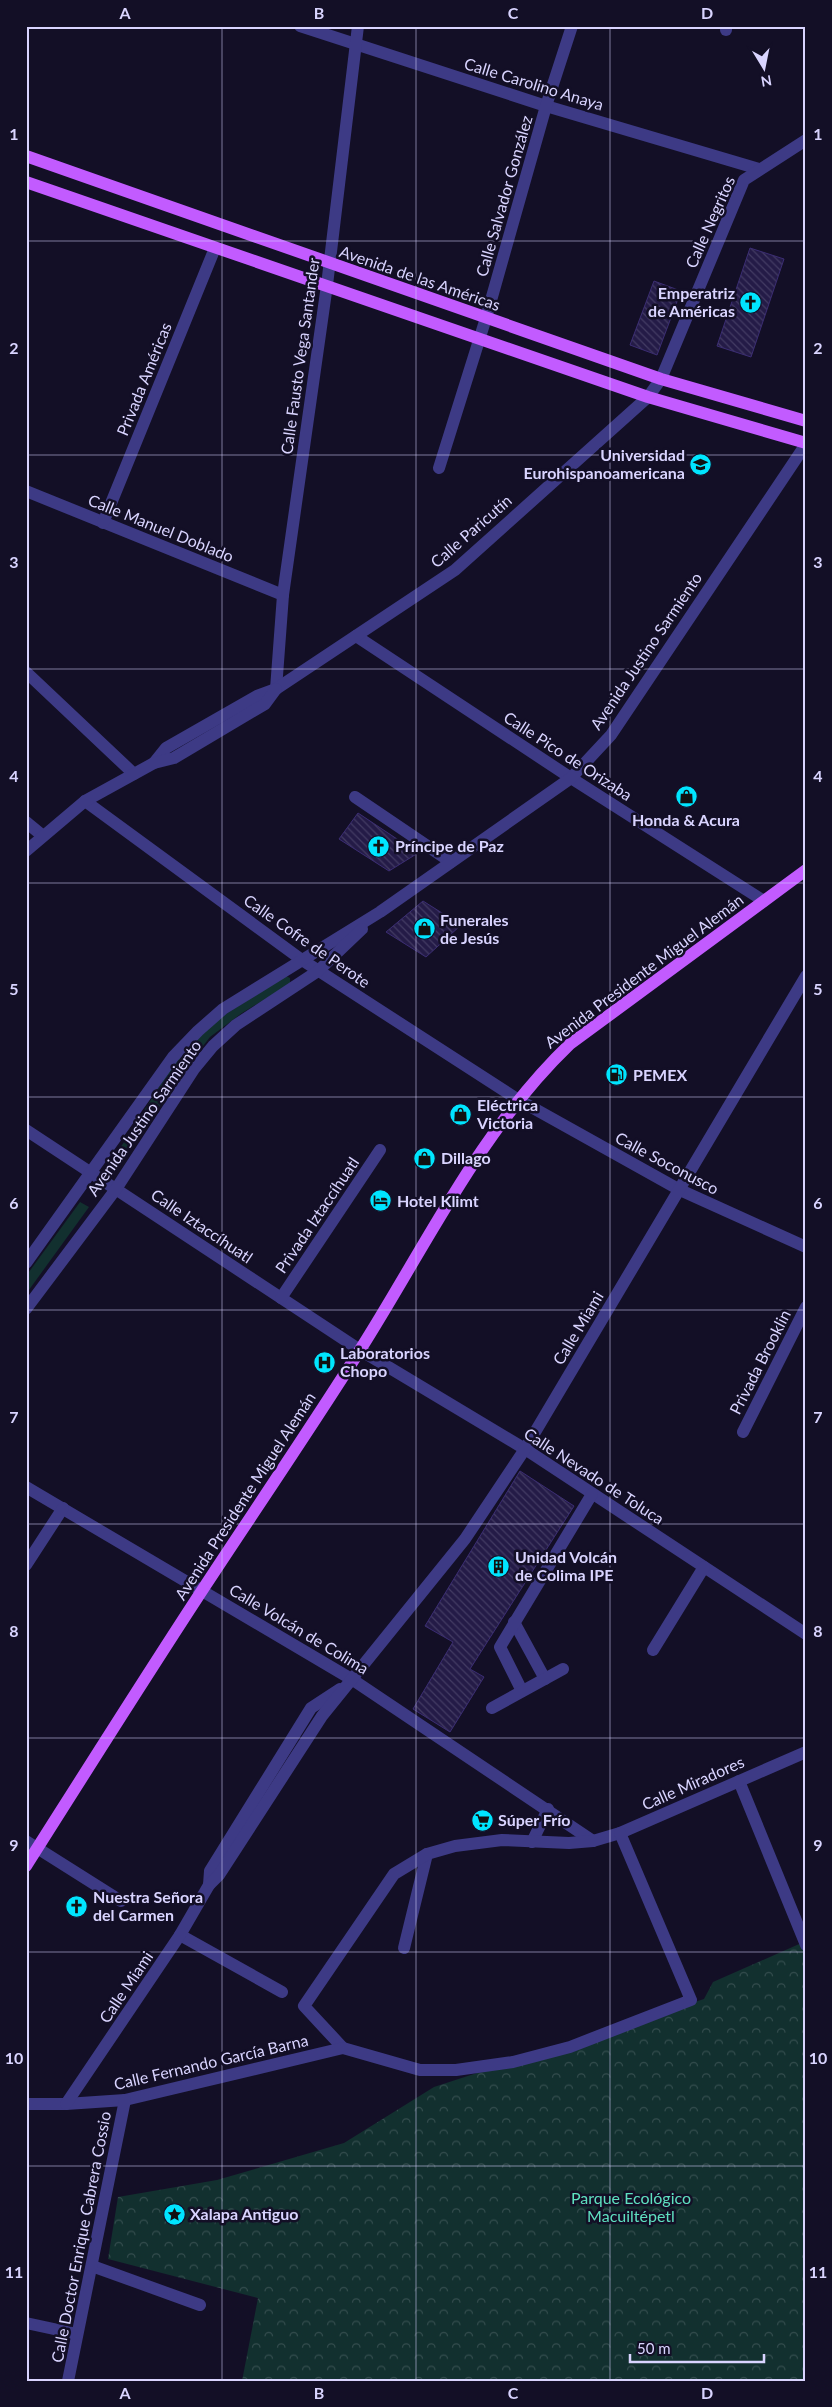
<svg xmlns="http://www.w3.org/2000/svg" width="832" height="2407" viewBox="0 0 832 2407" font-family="Lato,sans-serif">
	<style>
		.grass { fill: #12302f }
		.forest { fill: url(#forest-crowns) }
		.building { fill: url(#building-back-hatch); stroke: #3b2d73 }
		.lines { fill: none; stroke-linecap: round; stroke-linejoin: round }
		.minor { stroke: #3d3a85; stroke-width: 12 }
		.major { stroke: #c25bff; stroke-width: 12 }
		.grid { fill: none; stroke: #d9d4ff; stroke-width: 1; stroke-opacity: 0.55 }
		.labels { text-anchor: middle; stroke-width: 5; stroke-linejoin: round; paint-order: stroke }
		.street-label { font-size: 16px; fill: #d9d4ff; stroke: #130f26 }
		.poi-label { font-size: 16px; font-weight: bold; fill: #d9d4ff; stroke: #130f26; text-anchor: start }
		.park-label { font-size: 16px; fill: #5fe0c0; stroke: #130f26 }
		.neatline { fill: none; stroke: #d9d4ff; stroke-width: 2 }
		.grid-label { font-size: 16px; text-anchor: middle; font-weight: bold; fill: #d9d4ff }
	</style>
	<defs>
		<pattern id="forest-crowns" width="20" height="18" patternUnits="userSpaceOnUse" patternTransform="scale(1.25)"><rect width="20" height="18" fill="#12302f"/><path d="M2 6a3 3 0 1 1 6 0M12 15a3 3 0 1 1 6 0" fill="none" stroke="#344d4e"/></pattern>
		<pattern id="building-back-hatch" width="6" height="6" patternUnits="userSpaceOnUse" patternTransform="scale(1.25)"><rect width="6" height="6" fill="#241b47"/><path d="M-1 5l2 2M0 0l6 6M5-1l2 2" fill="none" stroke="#433b63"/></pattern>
	</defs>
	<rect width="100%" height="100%" fill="#130f26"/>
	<g class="grass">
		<path d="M286,976L290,978V984L242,1013L210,1037L186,1068L115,1171L108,1167L177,1059L204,1028Z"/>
		<path d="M80,1202L89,1207L26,1294V1276Z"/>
	</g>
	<path class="forest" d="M806,1941V2381H242L258,2298L108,2259L118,2197L217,2180L344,2143L434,2087L704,1999L713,1982Z"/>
	<g class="building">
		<path d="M750,248L784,259L751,357L717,346Z"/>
		<path d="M654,281L681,291L657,355L630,345Z"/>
		<path d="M358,813L418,853L389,871L339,839Z"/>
		<path d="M423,901L461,925L426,957L386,932Z"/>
		<path d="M520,1471L574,1506L470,1669L484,1677L450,1732L413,1709L453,1642L425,1626Z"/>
	</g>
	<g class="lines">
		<g class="minor">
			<path d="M300,26L546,106L759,169"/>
			<path d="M726,30V26"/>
			<path d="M439,468L486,318L546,106L572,26"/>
			<path d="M26,491L283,595"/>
			<path d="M103,523L215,248"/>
			<path d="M356,636L571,778L764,901"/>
			<path d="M26,672L134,774"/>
			<path d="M276,689L283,595L327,285L358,26"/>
			<path d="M154,763L166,748L257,696L276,689L455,570L648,397L661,379L744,180L806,140"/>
			<path d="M355,797L451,862"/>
			<path d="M85,801L302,960L517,1099L680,1190L806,1247"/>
			<path d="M26,822L43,836"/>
			<path d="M26,851L85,801L154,763L174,758L265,704L276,689"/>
			<path d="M26,1130L360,1350L525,1449L806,1634"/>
			<path d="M26,1263L173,1057L198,1031L223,1009L380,912L571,778L611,735L806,444"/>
			<path d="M281,1298L380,1150"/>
			<path d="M26,1309L116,1189L194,1069L213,1046L236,1025L318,971L362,929"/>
			<path d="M743,1432L806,1307"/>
			<path d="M26,1487L353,1680L593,1841"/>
			<path d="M26,1565L63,1508"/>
			<path d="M514,1622L545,1679"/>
			<path d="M653,1650L704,1567"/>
			<path d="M522,1691L500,1647L592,1494"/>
			<path d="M492,1708L563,1669"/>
			<path d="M739,1781L806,1945"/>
			<path d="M26,1841L121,1901"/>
			<path d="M532,1842L548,1809"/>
			<path d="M209,1885L210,1871L311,1708L340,1689"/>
			<path d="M180,1935L282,1992"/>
			<path d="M404,1948L427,1854"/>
			<path d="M343,2048L304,2006L394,1874L427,1854L455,1846L502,1840L569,1843L593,1841L620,1833L806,1752"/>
			<path d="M26,2104H66L125,2100L343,2048L420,2070H456L513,2062L570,2047L691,2000L620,1833"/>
			<path d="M66,2104L180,1935L209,1885L219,1875L322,1716L465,1539L525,1449L806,976"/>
			<path d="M92,2266L200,2305"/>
			<path d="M26,2323L77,2334"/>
			<path d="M68,2381L125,2100"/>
		</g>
		<g class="major">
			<path d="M26,156L661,379L806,421"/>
			<path d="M26,182L648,397L806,443"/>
			<path d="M26,1866C85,1773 144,1679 205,1586C257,1507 310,1429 360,1350C426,1246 480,1130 570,1044L806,870"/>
		</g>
	</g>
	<path class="grid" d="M222,26V2381M416,26V2381M610,26V2381M26,241H806M26,455H806M26,669H806M26,883H806M26,1097H806M26,1310H806M26,1524H806M26,1738H806M26,1952H806M26,2166H806"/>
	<defs>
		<symbol id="church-disc" viewBox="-11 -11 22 22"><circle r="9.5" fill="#00e5ff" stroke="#130f26"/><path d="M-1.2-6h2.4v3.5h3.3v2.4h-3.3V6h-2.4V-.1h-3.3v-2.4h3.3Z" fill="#111"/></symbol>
		<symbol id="university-disc" viewBox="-11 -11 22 22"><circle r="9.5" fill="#00e5ff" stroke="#130f26"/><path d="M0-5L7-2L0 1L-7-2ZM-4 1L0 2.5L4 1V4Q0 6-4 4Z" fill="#111"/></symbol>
		<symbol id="shop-disc" viewBox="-11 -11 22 22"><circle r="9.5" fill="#00e5ff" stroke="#130f26"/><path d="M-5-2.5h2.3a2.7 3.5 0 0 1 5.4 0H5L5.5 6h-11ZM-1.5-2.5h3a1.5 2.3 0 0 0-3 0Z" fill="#111"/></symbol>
		<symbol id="fuel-disc" viewBox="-11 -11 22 22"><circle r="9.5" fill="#00e5ff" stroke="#130f26"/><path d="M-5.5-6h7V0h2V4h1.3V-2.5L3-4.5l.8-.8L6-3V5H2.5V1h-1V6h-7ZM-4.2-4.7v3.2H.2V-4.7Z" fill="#111"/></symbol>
		<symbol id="hotel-disc" viewBox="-11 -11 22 22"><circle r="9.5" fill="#00e5ff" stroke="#130f26"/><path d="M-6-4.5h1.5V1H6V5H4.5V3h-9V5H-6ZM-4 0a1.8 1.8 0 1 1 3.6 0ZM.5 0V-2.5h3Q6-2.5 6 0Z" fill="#111"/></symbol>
		<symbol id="hospital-disc" viewBox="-11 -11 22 22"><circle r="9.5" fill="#00e5ff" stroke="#130f26"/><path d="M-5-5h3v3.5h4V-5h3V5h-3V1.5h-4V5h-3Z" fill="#111"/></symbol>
		<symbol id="building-disc" viewBox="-11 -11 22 22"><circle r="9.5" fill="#00e5ff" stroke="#130f26"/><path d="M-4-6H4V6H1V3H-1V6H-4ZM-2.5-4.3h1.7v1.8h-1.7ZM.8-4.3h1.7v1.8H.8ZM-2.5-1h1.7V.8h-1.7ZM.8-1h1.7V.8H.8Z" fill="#111"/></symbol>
		<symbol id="supermarket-disc" viewBox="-11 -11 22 22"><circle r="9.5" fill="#00e5ff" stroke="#130f26"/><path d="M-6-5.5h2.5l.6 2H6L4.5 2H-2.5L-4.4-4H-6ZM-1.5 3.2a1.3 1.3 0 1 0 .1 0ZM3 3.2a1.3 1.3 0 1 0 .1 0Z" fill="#111"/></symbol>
		<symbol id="sight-disc" viewBox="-11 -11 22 22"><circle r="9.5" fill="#00e5ff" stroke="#130f26"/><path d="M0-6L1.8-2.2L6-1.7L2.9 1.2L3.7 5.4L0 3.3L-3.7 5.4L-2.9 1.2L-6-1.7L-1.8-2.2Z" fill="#111"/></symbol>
	</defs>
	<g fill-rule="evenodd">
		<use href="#church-disc" x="738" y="290" width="25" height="25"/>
		<use href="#university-disc" x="688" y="452" width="25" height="25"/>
		<use href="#shop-disc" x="674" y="784" width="25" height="25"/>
		<use href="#church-disc" x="366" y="834" width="25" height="25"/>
		<use href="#shop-disc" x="412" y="916" width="25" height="25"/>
		<use href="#fuel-disc" x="604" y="1062" width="25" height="25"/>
		<use href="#shop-disc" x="448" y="1102" width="25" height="25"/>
		<use href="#shop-disc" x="412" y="1146" width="25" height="25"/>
		<use href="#hotel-disc" x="368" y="1188" width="25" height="25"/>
		<use href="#hospital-disc" x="312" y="1350" width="25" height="25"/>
		<use href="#building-disc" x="486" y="1554" width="25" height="25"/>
		<use href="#supermarket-disc" x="470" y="1808" width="25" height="25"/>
		<use href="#church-disc" x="64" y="1894" width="25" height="25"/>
		<use href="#sight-disc" x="162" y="2202" width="25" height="25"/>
	</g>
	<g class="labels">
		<g class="street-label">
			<text transform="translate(534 84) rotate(17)" y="6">Calle Carolino Anaya</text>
			<text transform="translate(504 196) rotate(-74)" y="6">Calle Salvador González</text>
			<text transform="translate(710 222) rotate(-66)" y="6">Calle Negritos</text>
			<text transform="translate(420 278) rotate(19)" y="6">Avenida de las Américas</text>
			<text transform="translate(300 356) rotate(-82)" y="6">Calle Fausto Vega Santander</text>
			<text transform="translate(144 379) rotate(-68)" y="6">Privada Américas</text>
			<text transform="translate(161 528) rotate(22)" y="6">Calle Manuel Doblado</text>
			<text transform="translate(471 531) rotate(-41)" y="6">Calle Paricutín</text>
			<text transform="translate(646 651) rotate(-56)" y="6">Avenida Justino Sarmiento</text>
			<text transform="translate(568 756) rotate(33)" y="6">Calle Pico de Orizaba</text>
			<text transform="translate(307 941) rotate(35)" y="6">Calle Cofre de Perote</text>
			<text transform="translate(644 971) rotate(-37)" y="6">Avenida Presidente Miguel Alemán</text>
			<text transform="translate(144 1118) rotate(-55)" y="6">Avenida Justino Sarmiento</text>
			<text transform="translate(667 1163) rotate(28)" y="6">Calle Soconusco</text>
			<text transform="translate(317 1215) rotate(-56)" y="6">Privada Iztaccíhuatl</text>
			<text transform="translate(202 1226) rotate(34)" y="6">Calle Iztaccíhuatl</text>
			<text transform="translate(578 1328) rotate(-59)" y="6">Calle Miami</text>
			<text transform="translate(760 1362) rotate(-63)" y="6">Privada Brooklin</text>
			<text transform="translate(594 1476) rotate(33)" y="6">Calle Nevado de Toluca</text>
			<text transform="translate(245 1496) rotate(-57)" y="6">Avenida Presidente Miguel Alemán</text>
			<text transform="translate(299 1629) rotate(31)" y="6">Calle Volcán de Colima</text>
			<text transform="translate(693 1783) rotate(-24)" y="6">Calle Miradores</text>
			<text transform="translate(126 1987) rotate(-56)" y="6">Calle Miami</text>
			<text transform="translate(211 2062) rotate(-13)" y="6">Calle Fernando García Barna</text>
			<text transform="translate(81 2237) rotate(-79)" y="6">Calle Doctor Enrique Cabrera Cossio</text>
		</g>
		<g class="poi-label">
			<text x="735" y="299" text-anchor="end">Emperatriz<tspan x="735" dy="18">de Américas</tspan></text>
			<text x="685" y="461" text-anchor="end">Universidad<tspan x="685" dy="18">Eurohispanoamericana</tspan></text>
			<text x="686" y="826" text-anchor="middle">Honda &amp; Acura</text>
			<text x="395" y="852">Príncipe de Paz</text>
			<text x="440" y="926">Funerales<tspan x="440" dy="18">de Jesús</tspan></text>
			<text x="633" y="1081">PEMEX</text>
			<text x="477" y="1111">Eléctrica<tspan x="477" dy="18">Victoria</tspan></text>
			<text x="441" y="1164">Dillago</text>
			<text x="397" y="1207">Hotel Klimt</text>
			<text x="340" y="1359">Laboratorios<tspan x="340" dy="18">Chopo</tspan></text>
			<text x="515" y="1563">Unidad Volcán<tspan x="515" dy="18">de Colima IPE</tspan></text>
			<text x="498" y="1826">Súper Frío</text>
			<text x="93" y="1903">Nuestra Señora<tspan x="93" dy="18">del Carmen</tspan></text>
			<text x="190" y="2220">Xalapa Antiguo</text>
		</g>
		<g class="park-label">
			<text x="631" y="2204">Parque Ecológico<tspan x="631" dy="18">Macuiltépetl</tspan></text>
		</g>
	</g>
	<rect width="832" height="2407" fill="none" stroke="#130f26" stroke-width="55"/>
	<g transform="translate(764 68) rotate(170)" stroke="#130f26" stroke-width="4" paint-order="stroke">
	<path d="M0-4L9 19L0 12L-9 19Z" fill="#d9d4ff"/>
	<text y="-8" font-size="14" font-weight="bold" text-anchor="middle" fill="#d9d4ff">N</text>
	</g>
	<path d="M630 2354v8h134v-8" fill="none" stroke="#d9d4ff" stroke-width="2.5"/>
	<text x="637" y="2354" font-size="15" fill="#d9d4ff" stroke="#130f26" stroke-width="4" paint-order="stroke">50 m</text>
	<rect x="28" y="28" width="776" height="2352" class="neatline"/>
	<g class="grid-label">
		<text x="125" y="19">A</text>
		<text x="319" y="19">B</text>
		<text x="513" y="19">C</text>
		<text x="707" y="19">D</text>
		<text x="14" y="140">1</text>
		<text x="818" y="140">1</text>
		<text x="14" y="354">2</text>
		<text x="818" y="354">2</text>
		<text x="14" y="568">3</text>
		<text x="818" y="568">3</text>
		<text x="14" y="782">4</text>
		<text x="818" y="782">4</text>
		<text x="14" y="995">5</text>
		<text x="818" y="995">5</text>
		<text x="14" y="1209">6</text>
		<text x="818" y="1209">6</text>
		<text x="14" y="1423">7</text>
		<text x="818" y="1423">7</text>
		<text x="14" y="1637">8</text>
		<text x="818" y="1637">8</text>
		<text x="14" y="1851">9</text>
		<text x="818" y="1851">9</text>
		<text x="14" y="2064">10</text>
		<text x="818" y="2064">10</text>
		<text x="14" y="2278">11</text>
		<text x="818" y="2278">11</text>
		<text x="125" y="2399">A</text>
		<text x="319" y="2399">B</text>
		<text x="513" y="2399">C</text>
		<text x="707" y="2399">D</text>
	</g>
</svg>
